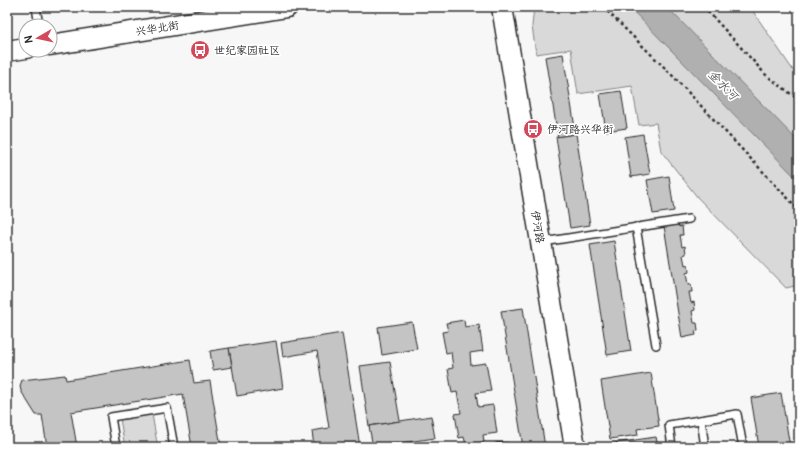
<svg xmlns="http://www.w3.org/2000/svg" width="806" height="454" viewBox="0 0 806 454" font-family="Pangolin,'LXGW WenKai TC',sans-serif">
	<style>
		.green { fill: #d9d9d9; stroke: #828282 }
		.water { fill: #b0b0b0; stroke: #7b7b7b }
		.building { fill: #c4c4c4; stroke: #2b2b2b }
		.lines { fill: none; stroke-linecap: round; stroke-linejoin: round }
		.lane-casing { stroke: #2b2b2b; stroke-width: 10 }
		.secondary-casing { stroke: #2b2b2b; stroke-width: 23 }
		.path { stroke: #2b2b2b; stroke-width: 2.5; stroke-dasharray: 3 3; stroke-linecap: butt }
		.lane { stroke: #fff; stroke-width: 7 }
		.secondary { stroke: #fff; stroke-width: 20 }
		.labels { text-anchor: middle; stroke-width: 3.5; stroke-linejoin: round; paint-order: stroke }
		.street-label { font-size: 11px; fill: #2b2b2b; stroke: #fff }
		.poi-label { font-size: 11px; fill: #2b2b2b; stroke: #fff; text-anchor: start }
		.water-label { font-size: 12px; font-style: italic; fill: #5a5a5a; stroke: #fff }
	</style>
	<rect width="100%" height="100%" fill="#f7f7f7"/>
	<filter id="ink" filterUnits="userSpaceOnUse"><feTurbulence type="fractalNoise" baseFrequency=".025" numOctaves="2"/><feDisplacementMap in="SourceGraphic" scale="8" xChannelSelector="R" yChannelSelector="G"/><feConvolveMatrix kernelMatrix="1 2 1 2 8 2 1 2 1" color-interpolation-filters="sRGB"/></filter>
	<g filter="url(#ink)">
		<g class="green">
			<path d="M534,7H750L799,79V285L786,288L698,198L661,151L656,123L639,125L632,86L578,94L571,49L536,54L532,26Z"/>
			<path d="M152,414L157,443L154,447H125L120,419Z"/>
		</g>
		<path class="water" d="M629,7H667L799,142V181Z"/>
		<g class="building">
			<path d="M563,54L576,134L558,137L545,57Z"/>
			<path d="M621,91L627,128L606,131L600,94Z"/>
			<path d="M576,134L590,225L570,228L556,137Z"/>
			<path d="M643,134L650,174L631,177L625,137Z"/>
			<path d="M669,176L674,211L653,214L647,180Z"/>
			<path d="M678,224L679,227L682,226L683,235H680L682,247L685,246L686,254L683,255L685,265L688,264L689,272L686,273L688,285L691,284L692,292H689L691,303L694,302L695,310L692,311L694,323H697L698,330L695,331L696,335L682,338L664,226Z"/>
			<path d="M614,241L631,351L607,355L590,245Z"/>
			<path d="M523,308L545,447H523L501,311Z"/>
			<path d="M464,320L465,327L479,325L483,351L470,353L471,365L486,363L491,391L476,393L478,407L493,405L497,433L483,435L484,442L466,445L464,437L459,438L455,414L461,413L457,392L452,393L448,369L453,368L451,352L446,353L442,332L448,331L446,323Z"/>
			<path d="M412,322L417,349L382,355L378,327Z"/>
			<path d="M342,333L360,447H314L312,431L329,428L317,351L283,357L281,343Z"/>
			<path d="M276,341L283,388L237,396L229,348Z"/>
			<path d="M229,348L232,367L213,370L210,351Z"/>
			<path d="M190,360L194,383L210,381L221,447H192L183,394L71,412L77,447H47L42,415H36L21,391L20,386L22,380L65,375L66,380Z"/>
			<path d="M390,362L400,421L369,426L360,366Z"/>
			<path d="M651,373L659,426L637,429L638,435L610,439L601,381Z"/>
			<path d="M781,393L790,447H759L751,398Z"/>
			<path d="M431,416L435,438L373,447L369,426Z"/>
			<path d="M656,437L658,447H608V444Z"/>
		</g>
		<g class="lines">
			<defs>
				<g id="lane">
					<path d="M36,7L39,26"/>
					<path d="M636,227L656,345"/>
					<path d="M543,242L689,219"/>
					<path d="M701,420L705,447"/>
					<path d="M116,447L111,417L167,408L174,447"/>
					<path d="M498,447H506"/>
					<path d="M672,447L669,425L737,414L743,447"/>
				</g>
				<g id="secondary">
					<path d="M502,7L575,447"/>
					<path d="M50,45L287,7"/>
					<path d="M7,51L26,48"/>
				</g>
			</defs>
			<use href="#lane" class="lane-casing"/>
			<use href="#secondary" class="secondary-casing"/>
			<g class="path">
				<path d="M603,7L671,74L799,210"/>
				<path d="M704,7L766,75L799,100"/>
			</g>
			<use href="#lane" class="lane"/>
			<use href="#secondary" class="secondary"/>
		</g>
	</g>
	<defs>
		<symbol id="bus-disc" viewBox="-11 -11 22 22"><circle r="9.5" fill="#d1495b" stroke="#fff"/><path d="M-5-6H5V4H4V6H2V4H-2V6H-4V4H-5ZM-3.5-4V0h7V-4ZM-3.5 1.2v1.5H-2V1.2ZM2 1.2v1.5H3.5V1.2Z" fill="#fff"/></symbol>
	</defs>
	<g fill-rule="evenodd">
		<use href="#bus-disc" x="189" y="39" width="22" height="22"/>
		<use href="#bus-disc" x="522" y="118" width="22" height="22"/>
	</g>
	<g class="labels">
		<g class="street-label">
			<text transform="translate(157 28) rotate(-9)" y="4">兴华北街</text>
			<text transform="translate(538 227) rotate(81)" y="4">伊河路</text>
		</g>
		<g class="poi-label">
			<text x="214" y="54">世纪家园社区</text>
			<text x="547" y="133">伊河路兴华街</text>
		</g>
		<g class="water-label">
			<text transform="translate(723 85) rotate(46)" y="4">金水河</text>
		</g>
	</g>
	<rect width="806" height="454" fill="none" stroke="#fff" stroke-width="24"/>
	<rect x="12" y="12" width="782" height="430" fill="none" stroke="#2b2b2b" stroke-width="1.5" filter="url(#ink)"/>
	<g transform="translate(38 38) rotate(261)"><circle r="19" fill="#ffffff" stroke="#aaaaaa"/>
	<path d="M0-3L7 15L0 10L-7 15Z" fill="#d1495b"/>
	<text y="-6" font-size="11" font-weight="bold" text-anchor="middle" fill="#2b2b2b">N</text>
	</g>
</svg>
